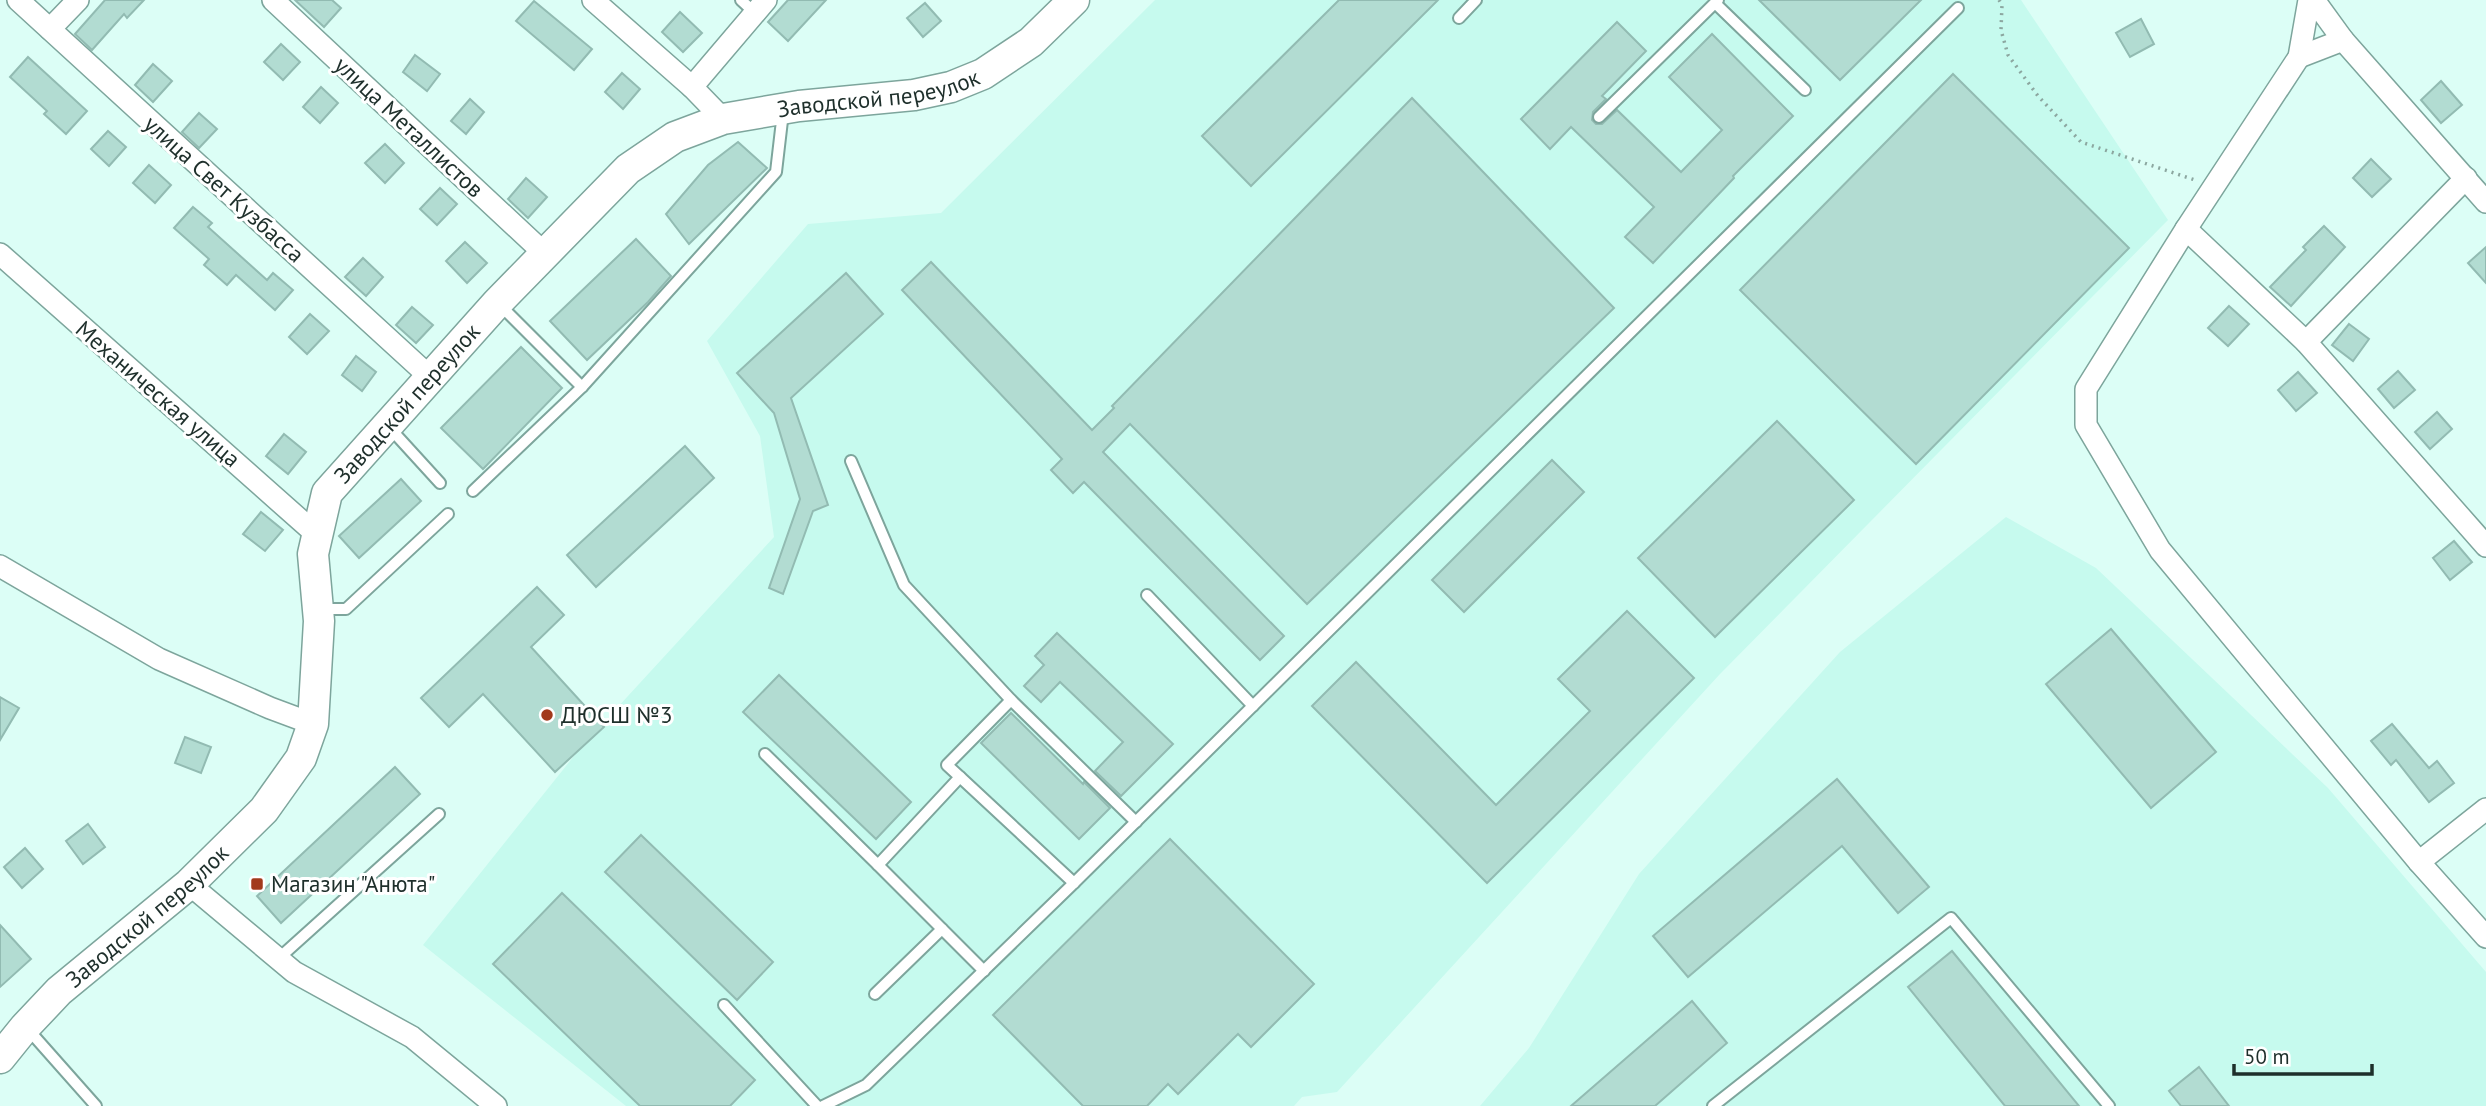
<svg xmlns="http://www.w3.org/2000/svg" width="2486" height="1106" viewBox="0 0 2486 1106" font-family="'PT Sans',sans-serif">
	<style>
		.built { fill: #c6faee }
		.building { fill: #b2dcd2; stroke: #92bbb2; stroke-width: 2 }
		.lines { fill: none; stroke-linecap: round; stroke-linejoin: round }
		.service-casing { stroke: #7da59c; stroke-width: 14 }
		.minor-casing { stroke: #7da59c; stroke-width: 24 }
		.secondary-casing { stroke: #7da59c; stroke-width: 33 }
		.path { stroke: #8ca7a0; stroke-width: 3.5; stroke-dasharray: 2 5; stroke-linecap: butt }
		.service { stroke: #fff; stroke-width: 10 }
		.minor { stroke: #fff; stroke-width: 21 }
		.secondary { stroke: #fff; stroke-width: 30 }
		.poi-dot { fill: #a23a1c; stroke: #fff; stroke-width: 2.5 }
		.labels { text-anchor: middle; stroke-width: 6; stroke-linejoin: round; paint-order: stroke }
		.street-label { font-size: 23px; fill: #1e2f2b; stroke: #fff }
		.poi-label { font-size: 23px; fill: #1e2f2b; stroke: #fff; text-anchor: start }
	</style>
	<rect width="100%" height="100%" fill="#dcfef6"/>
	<g class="built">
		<path d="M1155,0H2021L2168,220L1720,674L1337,1092L1302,1097L1294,1106H626L423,945L582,746L774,537L760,436L707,341L808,224L941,213Z"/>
		<path d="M2006,517L2096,568L2328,788L2486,972V1106H1480L1529,1048L1639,874L1840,652Z"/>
	</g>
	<g class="building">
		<path d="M105,0H144L127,18L124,14L92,50L75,34Z"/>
		<path d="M295,0H332L341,8L324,27Z"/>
		<path d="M788,0H826L788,41L768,22Z"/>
		<path d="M1339,0H1438L1251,186L1202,136Z"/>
		<path d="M1759,0H1921L1840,80Z"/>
		<path d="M534,1L592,49L574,70L516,21Z"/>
		<path d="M925,3L941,21L923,37L907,18Z"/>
		<path d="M680,12L702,33L683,52L662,32Z"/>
		<path d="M2141,19L2154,44L2130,57L2116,33Z"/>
		<path d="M1617,22L1646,51L1602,96L1606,99L1593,112L1592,120L1596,124H1602L1617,110L1681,172L1722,130L1669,77L1712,34L1793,116L1733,176L1734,178L1653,263L1625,237L1654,207L1571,127L1550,149L1521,119Z"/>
		<path d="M281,44L300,62L283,80L264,62Z"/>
		<path d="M415,55L440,74L427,91L403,72Z"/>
		<path d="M28,57L87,111L66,134L44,114L47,111L10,77Z"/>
		<path d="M153,64L172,81L153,102L135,85Z"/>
		<path d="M622,73L640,89L623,109L605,92Z"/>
		<path d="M1953,74L2129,248L1916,464L1740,290Z"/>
		<path d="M2441,81L2462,105L2441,123L2421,100Z"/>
		<path d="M321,87L338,103L320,123L303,107Z"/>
		<path d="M1412,98L1614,308L1307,604L1130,424L1103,452L1284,636L1260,660L1084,482L1073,493L1051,470L1062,459L902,290L931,262L1092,430L1114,408L1112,406Z"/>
		<path d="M470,99L484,112L466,134L451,121Z"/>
		<path d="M199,113L217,129L199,148L182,132Z"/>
		<path d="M108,131L126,147L109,166L91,149Z"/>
		<path d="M738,142L767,168L689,244L666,214L708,165Z"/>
		<path d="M385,144L404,163L385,183L365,163Z"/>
		<path d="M2371,159L2391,179L2372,197L2353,178Z"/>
		<path d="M149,165L171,185L155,203L133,183Z"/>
		<path d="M526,178L547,197L528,218L508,199Z"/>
		<path d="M440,188L457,204L437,225L420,209Z"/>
		<path d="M193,207L212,223L208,227L267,280L273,273L293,290L275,310L236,275L227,285L204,265L209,259L174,228Z"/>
		<path d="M2324,226L2345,247L2291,306L2270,287L2306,250L2303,247Z"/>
		<path d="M636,239L671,276L648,302L587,360L550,321Z"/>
		<path d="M465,242L487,263L467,283L446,261Z"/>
		<path d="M2486,247V283L2468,263Z"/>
		<path d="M363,258L383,277L366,296L345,277Z"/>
		<path d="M846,273L883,314L791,398L828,505L813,511L783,594L769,588L800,499L774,413L737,373Z"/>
		<path d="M2229,306L2249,324L2228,346L2208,328Z"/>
		<path d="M412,307L433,325L416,343L396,325Z"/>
		<path d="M310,314L329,331L307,354L289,337Z"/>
		<path d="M2349,324L2369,339L2353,361L2332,345Z"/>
		<path d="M521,347L562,388L483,469L441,428Z"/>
		<path d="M356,356L376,372L362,391L342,375Z"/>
		<path d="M2398,371L2415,390L2394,408L2378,389Z"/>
		<path d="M2298,372L2317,393L2296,411L2278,390Z"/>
		<path d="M2437,412L2452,429L2430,449L2415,432Z"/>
		<path d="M1777,421L1854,500L1715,637L1638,558Z"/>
		<path d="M284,434L306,452L288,474L266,456Z"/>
		<path d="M685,446L714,478L596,587L567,555Z"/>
		<path d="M1552,460L1584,492L1464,612L1432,580Z"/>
		<path d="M401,479L421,501L359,558L339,536Z"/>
		<path d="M261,512L283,530L265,551L243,534Z"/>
		<path d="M2454,541L2472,562L2450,580L2433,558Z"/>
		<path d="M537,587L564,615L531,647L604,727L555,772L483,694L449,727L421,698Z"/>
		<path d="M1627,611L1694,678L1487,883L1312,706L1356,662L1496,805L1590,711L1558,679Z"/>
		<path d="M2111,629L2216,752L2151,808L2046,684Z"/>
		<path d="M1057,633L1173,744L1121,796L1095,771L1123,742L1060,682L1041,702L1024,686L1044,665L1035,656Z"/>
		<path d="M779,675L911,802L876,839L743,712Z"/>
		<path d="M0,697L19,708L0,740Z"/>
		<path d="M1011,713L1083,784L1084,782L1110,808L1079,839L981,743Z"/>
		<path d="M2392,724L2429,768L2437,761L2454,783L2429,802L2396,760L2391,765L2371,741Z"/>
		<path d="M185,737L211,747L201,773L175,763Z"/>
		<path d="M395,767L420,794L281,923L257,896Z"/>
		<path d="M1837,779L1929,887L1898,913L1842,846L1688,977L1653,936Z"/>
		<path d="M88,824L105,847L83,864L66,841Z"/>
		<path d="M641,835L773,962L737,1000L605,872Z"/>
		<path d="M1170,839L1314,984L1251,1047L1238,1034L1178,1094L1168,1084L1147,1106H1083L993,1015Z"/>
		<path d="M25,848L43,869L22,888L4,867Z"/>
		<path d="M562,893L755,1080L730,1106H640L493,964Z"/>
		<path d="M0,925L31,959L0,987Z"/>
		<path d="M1952,951L2079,1106H2005L1908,987Z"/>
		<path d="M1692,1001L1727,1043L1655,1106H1571Z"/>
		<path d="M2199,1067L2229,1106H2181L2169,1091Z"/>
	</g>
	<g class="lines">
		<defs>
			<g id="service">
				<path d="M741,0L754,12"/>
				<path d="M1716,4L1805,90"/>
				<path d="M1459,18L1476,0"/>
				<path d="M1599,117L1718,0"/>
				<path d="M499,304L582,387"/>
				<path d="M388,426L440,483"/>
				<path d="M851,461L904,585L1011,700"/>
				<path d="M473,491L582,387L776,172L783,112"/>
				<path d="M1147,595L1253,706"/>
				<path d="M321,609H346L448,514"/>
				<path d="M765,754L878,865L960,777L1074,883"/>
				<path d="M960,777L947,765L1011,700L1136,822"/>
				<path d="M878,865L984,971"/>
				<path d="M278,959L439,814"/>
				<path d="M875,994L942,929"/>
				<path d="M724,1005L817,1106"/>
				<path d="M26,1027L96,1106"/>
				<path d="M823,1106L866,1085L1074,883L1958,8"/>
				<path d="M1713,1106L1951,918L2109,1106"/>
			</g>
			<g id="minor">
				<path d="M18,0L430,377"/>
				<path d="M273,0L545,254"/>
				<path d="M593,0L692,87L723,119"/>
				<path d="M2309,0L2299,57L2186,229L2086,389V425L2160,550L2419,862L2486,937"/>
				<path d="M2314,0L2343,40"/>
				<path d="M50,29L78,0"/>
				<path d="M2299,57L2343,40L2486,202"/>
				<path d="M692,87L766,0"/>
				<path d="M2466,178L2306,342L2486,546"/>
				<path d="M2186,229L2306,342"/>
				<path d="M0,254L316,534"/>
				<path d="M0,566L159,659L270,708L313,724"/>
				<path d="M2419,862L2486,809"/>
				<path d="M189,884L294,972L412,1037L496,1106"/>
			</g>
			<g id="secondary">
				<path id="s1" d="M0,1058L25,1027L59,991L189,884L264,810L301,758L313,724L319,621L313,554L327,493L497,303L628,169L675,137L723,119L799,106L914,95L951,87L983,74L1031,42L1074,0"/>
			</g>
		</defs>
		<use href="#service" class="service-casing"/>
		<use href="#minor" class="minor-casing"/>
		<use href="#secondary" class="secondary-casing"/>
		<path class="path" d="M1999,0L2002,5L2001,30L2008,55L2038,96L2081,142L2195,180"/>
		<use href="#service" class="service"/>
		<use href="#minor" class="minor"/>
		<use href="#secondary" class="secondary"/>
	</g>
	<g class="poi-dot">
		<circle cx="547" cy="715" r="7"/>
		<rect x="250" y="877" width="14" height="14" rx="3.5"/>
	</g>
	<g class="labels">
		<g class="street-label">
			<text dy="8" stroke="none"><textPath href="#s1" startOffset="1404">Заводской переулок</textPath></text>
			<text transform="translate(409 127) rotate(43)" y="8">улица Металлистов</text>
			<text transform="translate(224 189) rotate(42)" y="8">улица Свет Кузбасса</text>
			<text transform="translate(158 394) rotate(41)" y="8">Механическая улица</text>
			<text dy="8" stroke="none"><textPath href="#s1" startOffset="816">Заводской переулок</textPath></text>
			<text dy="8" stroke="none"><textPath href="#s1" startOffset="205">Заводской переулок</textPath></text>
		</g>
		<g class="poi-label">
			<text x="561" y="723">ДЮСШ №3</text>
			<text x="271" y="892">Магазин "Анюта"</text>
		</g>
	</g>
	<path d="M2234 1064v10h138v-10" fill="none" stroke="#1e2f2b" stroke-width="3.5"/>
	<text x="2244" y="1064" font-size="21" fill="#1e2f2b" stroke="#ffffff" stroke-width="5" paint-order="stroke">50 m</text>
</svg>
